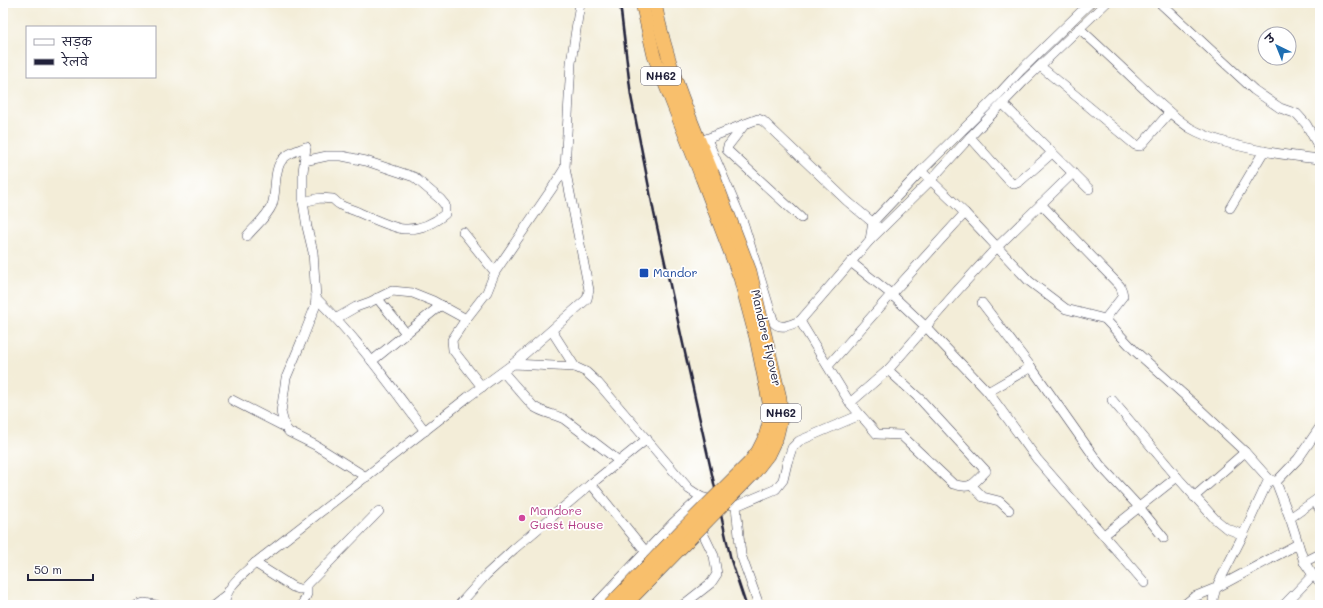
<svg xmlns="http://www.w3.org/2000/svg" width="1323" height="608" viewBox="0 0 1323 608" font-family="Mali,'Playpen Sans Deva',sans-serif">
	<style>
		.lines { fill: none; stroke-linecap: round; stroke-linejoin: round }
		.minor-casing { stroke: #414053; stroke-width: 10 }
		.highway-casing { stroke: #414053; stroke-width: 14 }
		.minor { stroke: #fff; stroke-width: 9 }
		.highway { stroke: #f8bf6c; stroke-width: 13 }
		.rail { stroke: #22223b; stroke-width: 2.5 }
		.highway-bridge-casing { stroke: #414053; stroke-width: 14; stroke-linecap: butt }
		.highway-bridge { stroke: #f8bf6c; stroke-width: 13 }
		.transit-dot { fill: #1a4fb4; stroke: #fff; stroke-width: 1.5 }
		.hotel-dot { fill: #d1479c; stroke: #fff; stroke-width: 1.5 }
		.labels { text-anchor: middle; stroke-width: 3.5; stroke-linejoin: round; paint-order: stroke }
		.shield { fill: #fff; stroke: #646476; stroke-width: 1 }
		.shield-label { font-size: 11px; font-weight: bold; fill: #22223b }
		.transit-label { font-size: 12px; fill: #164399; stroke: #fff; text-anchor: start }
		.street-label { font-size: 12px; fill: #22223b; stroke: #fff }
		.hotel-label { font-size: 12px; fill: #b23c85; stroke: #fff; text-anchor: start }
	</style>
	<rect width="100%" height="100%" fill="#fff"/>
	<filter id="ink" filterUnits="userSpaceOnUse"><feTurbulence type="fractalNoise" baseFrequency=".025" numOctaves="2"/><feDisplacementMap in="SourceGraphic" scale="8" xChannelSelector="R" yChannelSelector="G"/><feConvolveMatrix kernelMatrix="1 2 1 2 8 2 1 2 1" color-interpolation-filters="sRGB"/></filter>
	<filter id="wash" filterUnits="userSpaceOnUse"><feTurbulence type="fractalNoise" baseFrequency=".012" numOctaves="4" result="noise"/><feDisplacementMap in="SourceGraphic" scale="16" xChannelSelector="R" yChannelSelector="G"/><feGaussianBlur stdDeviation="0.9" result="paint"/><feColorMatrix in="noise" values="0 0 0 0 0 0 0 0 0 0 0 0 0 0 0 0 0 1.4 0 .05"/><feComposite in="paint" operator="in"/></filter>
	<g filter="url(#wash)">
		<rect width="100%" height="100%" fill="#f3edd8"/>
	</g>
	<g filter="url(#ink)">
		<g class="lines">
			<defs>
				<g id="minor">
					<path d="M1160,3L1254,90L1280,108L1297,114L1306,124L1320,149"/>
					<path d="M1079,28C1100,47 1121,67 1141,86C1157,101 1172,116 1190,128C1223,147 1282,155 1320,159"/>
					<path d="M1040,66L1135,145L1140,146L1143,143L1169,113"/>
					<path d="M1003,104L1089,189"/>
					<path d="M745,124L728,146L727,150L801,218"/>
					<path d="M970,137L1011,183L1014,184L1019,182L1052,153"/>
					<path d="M707,139L744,225L774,323C782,330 791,324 800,321L870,240L930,181L970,137L1023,82L1106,3"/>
					<path d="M701,141L758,119L763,121L847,201L877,226"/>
					<path d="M306,147L303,172V202L307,227L313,252L316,298L315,307L302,340L286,378L281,412L285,427L289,432L315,445L366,477"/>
					<path d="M921,171L965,213L1029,281L1066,309L1105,319L1134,350L1192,402L1245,452L1269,479L1276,482L1298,459L1320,427"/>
					<path d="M303,202L320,198L333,199C343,209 348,207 360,213C371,218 393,228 404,229C419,230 434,223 445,214V205L440,199L414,177L366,161L342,156H327L304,161"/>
					<path d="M1041,204L1120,286L1122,291L1123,296L1105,319"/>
					<path d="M1230,208L1264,151"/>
					<path d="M463,232L495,272"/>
					<path d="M247,236C255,226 267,217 272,205C277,192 273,170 282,160C287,153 299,150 306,147"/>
					<path d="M870,240L873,222L921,171L997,96L1021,70L1090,3"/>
					<path d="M852,263L891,294L926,327L988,392L1037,459L1145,583"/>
					<path d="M316,298C357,338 390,385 425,431"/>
					<path d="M377,298L406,333"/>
					<path d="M982,303L1031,367"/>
					<path d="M337,318L356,307L370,302L392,291L413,293L433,301L466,319"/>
					<path d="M800,321L850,403L877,434L901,435L953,484C972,490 973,484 986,471L920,399L888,370L850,403"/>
					<path d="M552,331L575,367"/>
					<path d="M372,361L441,305"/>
					<path d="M513,364L587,299L589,290L565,168L571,63L580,3"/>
					<path d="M828,366L896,289L965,213"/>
					<path d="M888,370L957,291L997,247L1073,173"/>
					<path d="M503,372L533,406C542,413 554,414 564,419L619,461"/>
					<path d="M482,387L453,350L452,340L466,319L487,292L495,272L551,190L565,168"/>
					<path d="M988,392L1031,367L1100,465L1139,507L1164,538"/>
					<path d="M232,400L285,427"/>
					<path d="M1112,400L1177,477"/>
					<path d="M1276,482L1291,521L1304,562L1313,575L1284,605"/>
					<path d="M591,484L646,552"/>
					<path d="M971,485L983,497L999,501L1009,510"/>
					<path d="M1194,497L1245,452"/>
					<path d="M1315,501L1320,510"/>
					<path d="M736,506L776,489L783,480L787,463L792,448L799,441L860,415"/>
					<path d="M1290,518L1320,497"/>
					<path d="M1104,535L1177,477L1215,519L1226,528L1243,535"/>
					<path d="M1304,562L1320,554"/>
					<path d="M255,563L293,587L299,589H303L379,511"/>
					<path d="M1313,575L1320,582"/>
					<path d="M137,605L144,603L156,605"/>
					<path d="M213,605L226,595"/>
					<path d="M225,605C224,587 244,574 255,563L468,397L513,364L575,367L586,372L598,383L689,489L701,497L736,506L741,555L759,605"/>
					<path d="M302,605L307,594V587"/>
					<path d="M459,605L486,575L514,549L591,484L647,439"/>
					<path d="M595,605L673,523L701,497"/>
					<path d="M683,605L711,583L717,574L714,556L698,523"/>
					<path d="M1184,605L1194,597L1216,588L1298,544"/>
					<path d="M1214,605L1213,599L1216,588L1243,535L1269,479"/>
				</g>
				<g id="highway">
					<path d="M642,3L654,56L702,178"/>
					<path d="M655,3C666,63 689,116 712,172"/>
				</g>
			</defs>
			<use href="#minor" class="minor-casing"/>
			<use href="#highway" class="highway-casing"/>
			<use href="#minor" class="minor"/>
			<use href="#highway" class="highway"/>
			<path class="rail" d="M620,3L631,96L654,213L731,560L746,605"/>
			<defs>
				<g id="highway-bridge">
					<path d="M610,605L681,531L749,463L758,451L765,437L770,419L769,402L756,338L740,278L702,178"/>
					<path d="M625,605L754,473L768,455L777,436L781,419L780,398L750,271L712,172"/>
				</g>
			</defs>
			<use href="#highway-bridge" class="highway-bridge-casing"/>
			<use href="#highway-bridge" class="highway-bridge"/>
		</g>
	</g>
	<rect class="transit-dot" x="639" y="268" width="10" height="10" rx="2"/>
	<circle class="hotel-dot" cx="522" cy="518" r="4"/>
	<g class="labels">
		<g class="shield">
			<rect x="641" y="67" width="40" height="18" rx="3"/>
			<rect x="761" y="404" width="40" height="18" rx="3"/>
		</g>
		<g class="shield-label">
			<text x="661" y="80">NH62</text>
			<text x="781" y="417">NH62</text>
		</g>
		<g class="transit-label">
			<text x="653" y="277">Mandor</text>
		</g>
		<g class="street-label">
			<text transform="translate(766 338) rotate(77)" y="4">Mandore Flyover</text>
		</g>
		<g class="hotel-label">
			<text x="530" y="515">Mandore<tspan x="530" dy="14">Guest House</tspan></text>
		</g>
	</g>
	<rect width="1323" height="608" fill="none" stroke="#fff" stroke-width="16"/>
	<rect x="26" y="26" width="130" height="52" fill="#ffffff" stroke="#a7a7b1"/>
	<rect x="34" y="39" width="20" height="6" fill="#ffffff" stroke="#a7a7b1"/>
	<text x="62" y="46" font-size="12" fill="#22223b">सड़क</text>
	<rect x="34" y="59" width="20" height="6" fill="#22223b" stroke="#a7a7b1"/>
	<text x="62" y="66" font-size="12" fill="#22223b">रेलवे</text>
	<g transform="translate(1277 46) rotate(317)"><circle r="19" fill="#ffffff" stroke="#a7a7b1"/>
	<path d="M0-3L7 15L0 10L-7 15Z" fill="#1f6fb2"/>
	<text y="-6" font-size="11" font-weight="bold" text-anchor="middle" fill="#22223b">उ</text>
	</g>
	<path d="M28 574v6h65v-6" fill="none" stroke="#22223b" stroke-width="2"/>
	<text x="34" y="574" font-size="12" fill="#22223b" stroke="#ffffff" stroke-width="3" paint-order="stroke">50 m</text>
</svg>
